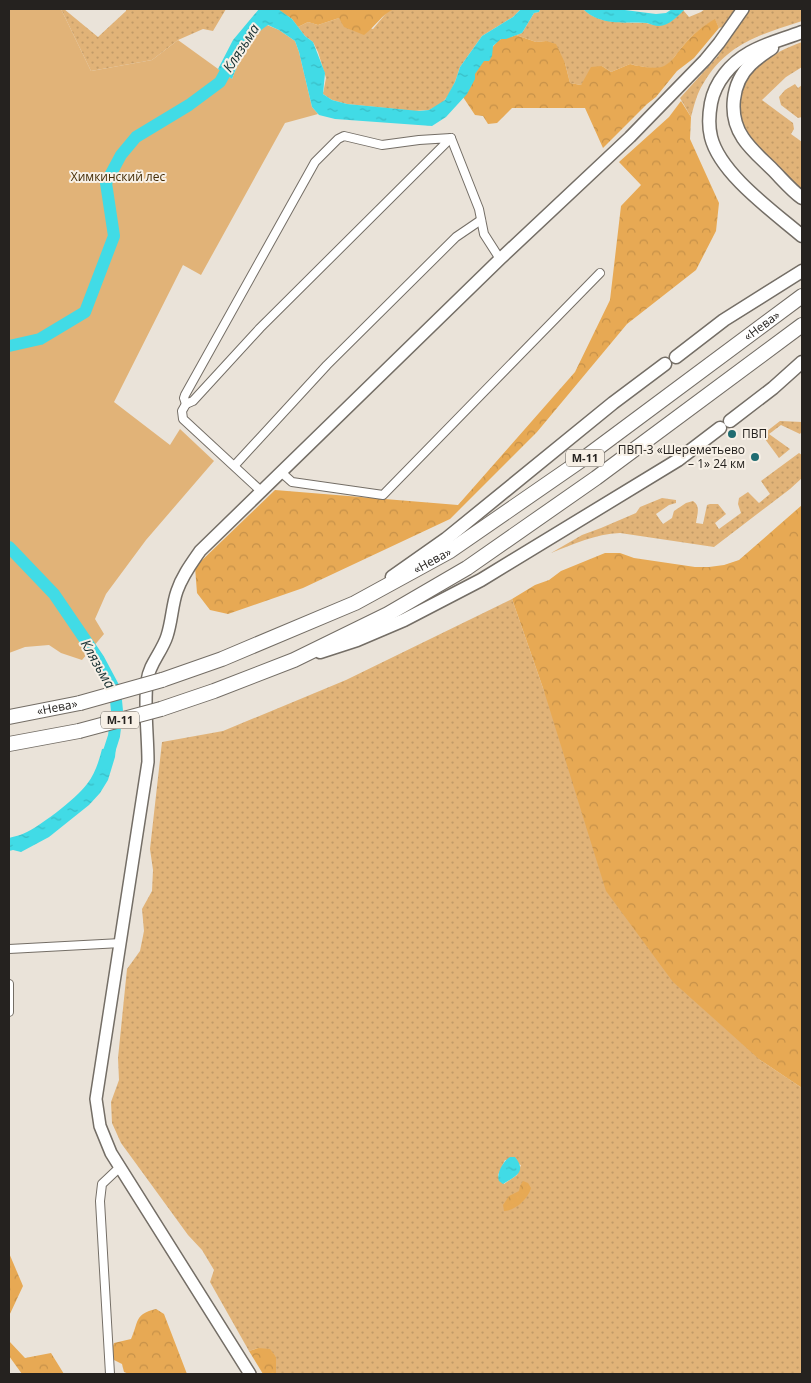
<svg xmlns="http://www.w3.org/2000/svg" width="811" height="1383" viewBox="0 0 811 1383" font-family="'Open Sans',sans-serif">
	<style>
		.grass { fill: url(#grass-dots); fill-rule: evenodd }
		.forest { fill: url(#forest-crowns) }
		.park { fill: #e1b378 }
		.water { fill: url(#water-ripples) }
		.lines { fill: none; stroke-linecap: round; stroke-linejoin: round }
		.river { stroke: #41dbe6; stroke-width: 12 }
		.street-casing { stroke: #746e66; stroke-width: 10 }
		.secondary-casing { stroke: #746e66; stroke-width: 14 }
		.primary-casing { stroke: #746e66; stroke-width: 15 }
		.highway-casing { stroke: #746e66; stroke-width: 16 }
		.street { stroke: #fff; stroke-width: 8 }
		.secondary { stroke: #fff; stroke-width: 11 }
		.primary { stroke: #fff; stroke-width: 12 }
		.highway { stroke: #fff; stroke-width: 14 }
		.highway-bridge-casing { stroke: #746e66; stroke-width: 16; stroke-linecap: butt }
		.highway-bridge { stroke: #fff; stroke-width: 14 }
		.poi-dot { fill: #206c71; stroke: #f7f0e6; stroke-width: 2 }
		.labels { text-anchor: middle; stroke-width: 4; stroke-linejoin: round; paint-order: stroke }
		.shield { fill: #f7f0e6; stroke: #64605b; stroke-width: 1 }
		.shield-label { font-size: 11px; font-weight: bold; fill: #25221f }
		.park-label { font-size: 12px; fill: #452d07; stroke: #f7f0e6 }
		.street-label { font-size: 12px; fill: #25221f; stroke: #f7f0e6 }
		.poi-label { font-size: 12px; fill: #25221f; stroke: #f7f0e6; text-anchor: start }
		.water-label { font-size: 14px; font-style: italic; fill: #152e30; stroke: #f7f0e6 }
	</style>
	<defs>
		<pattern id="grass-dots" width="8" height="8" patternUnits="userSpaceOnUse" patternTransform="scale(1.25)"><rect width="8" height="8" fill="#e1b378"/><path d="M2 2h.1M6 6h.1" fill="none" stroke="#c19a67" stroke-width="1.8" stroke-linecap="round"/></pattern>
		<pattern id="forest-crowns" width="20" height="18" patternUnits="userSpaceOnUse" patternTransform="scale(1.25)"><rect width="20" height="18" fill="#e7a954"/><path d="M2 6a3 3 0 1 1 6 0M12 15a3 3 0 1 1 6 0" fill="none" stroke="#c69149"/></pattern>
		<pattern id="water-ripples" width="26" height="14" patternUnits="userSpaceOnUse" patternTransform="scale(1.25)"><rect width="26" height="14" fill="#41dbe6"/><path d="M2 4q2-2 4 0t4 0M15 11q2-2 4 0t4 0" fill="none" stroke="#39bcc5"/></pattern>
	</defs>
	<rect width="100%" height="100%" fill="#eae3d9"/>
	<g class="grass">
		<path d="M61,9H64L98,37L126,11V9H226L213,31L203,29L178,40L152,60L91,71Z"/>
		<path d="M394,9H521L513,17L482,36L460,67L455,82L448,96L441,104L429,110L414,111L347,104L332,100L323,94L326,78L318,52L313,42L305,36L298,27L308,22L318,25L339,18L373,29L388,11Z"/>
		<path d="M540,9H583C600,25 624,22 646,23C651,24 657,26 661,25C669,24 678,16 683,10L689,17L701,12L705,9H735L725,26L719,28L715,20C702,26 691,36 682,47C676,54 672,62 664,67C657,70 637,66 630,64L611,72L602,66L581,85L570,83L565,63L546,41L536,42L516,35L522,33L534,13L539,12Z"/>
		<path d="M750,9H802V21C760,35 727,43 703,84C697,93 694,106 691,117L680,98L718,56Z"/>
		<path d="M802,42V67L786,77L762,100L793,123L794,129L791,134L802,142V190C786,177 758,153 748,135C721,89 761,56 802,42Z"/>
		<path d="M795,84L798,88L802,85V117L798,118L781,105L779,97L785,90Z"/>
		<path d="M780,421L802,422V431L800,434L781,425L769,434L790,449L779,458L762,435Z"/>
		<path d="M799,453L802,455V478L790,489L714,547L620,533C595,534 574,544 551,553L582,535L601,528L636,513L640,507L662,498L676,500V503L669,505L656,514L663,524L672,518L674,511L686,503L693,501C701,506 697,515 696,523L703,524L707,505L710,504H718L726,514L715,523L719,529L741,513L738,504L739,498L748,492L759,503L770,494L761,481Z"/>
		<path d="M512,599L544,691L760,1060L802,1088V1374H276V1357L258,1348L249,1351L210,1282L214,1270L202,1250L188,1235L121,1143L112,1123L111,1102L119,1080L118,1058L127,969L140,951L144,931L142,909L152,891L153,870L150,849L162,742L223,731L346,680ZM505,1160L521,1165L517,1175L504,1184L498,1175Z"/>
	</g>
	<g class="forest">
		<path d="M277,9H394C382,14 375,27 364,35L344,27L339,18L318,25L308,22L298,27L292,19Z"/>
		<path d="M715,19L719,28L694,58L677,71L656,97L647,104L603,148L585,108H512L497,123L488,124L483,116L475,115L463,97C470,91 472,81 475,73C477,67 496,41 501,39C506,38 511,37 516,35L536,42L546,41L556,44L565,63L570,83L581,85L591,67L602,66L611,72L630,64C637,66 657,70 664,66C672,62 676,54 682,47C692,35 702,26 715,19Z"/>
		<path d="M681,101L691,117L690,139L719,203L716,231L696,270L627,324L537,432L450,519L303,588L228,614L210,610L197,593L195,567L275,490L458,505L575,372L610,300L621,206L641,185L619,162L669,117Z"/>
		<path d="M802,505V1088L760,1060L673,982L606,891L544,691L512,599L535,585L549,580L561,571L605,553H620L634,558L695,567H709L724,565L739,560Z"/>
		<path d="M523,1181L528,1183L531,1188C528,1199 515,1211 504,1211L503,1205L509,1196L519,1191L520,1186Z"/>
		<path d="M9,1253L23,1286L9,1316Z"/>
		<path d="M156,1309L164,1314L187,1374H129L124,1372L122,1364L114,1360L111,1352L114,1343L131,1339C139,1322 134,1314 156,1309Z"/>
		<path d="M9,1341L25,1358L51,1353L64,1374H22L9,1356Z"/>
		<path d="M258,1348L270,1349L276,1357V1374H263L249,1351Z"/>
	</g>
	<path class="park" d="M9,9H61L91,71L152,60L178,40L232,79C240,59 249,37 267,25L279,30L295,41L299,52L312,107L318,114L285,123L201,275L183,265L114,402L170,445L180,429L214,461L146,540L106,594L95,619L104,634L82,660L61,653L49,645L25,647L9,653Z"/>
	<g class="water">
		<path d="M259,9H278L292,19L305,36L313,42L325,73L323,94L332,100L347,104L419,111L429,110L445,100L455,82L460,67L482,36L513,17L521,9H540L539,12L534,13L522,33L506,39H501L493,46L492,56L489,61H484L475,74V79L467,94L446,117L432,126L335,119L319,115L312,107L299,52L295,41L279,30L268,25C249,37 240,59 232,79L218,69L233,40Z"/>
		<path d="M583,9H617L656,14L666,13L672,9H685C679,15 669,26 659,26C655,26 651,24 647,23C625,22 600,26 583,9Z"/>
		<path d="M116,747L115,757L108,780L100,793L89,805L49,837L21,852L13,850L9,851V838C12,837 17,836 20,835C36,830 77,798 87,784C95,774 99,761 102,749Z"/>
		<path d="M510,1157H515C527,1172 516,1176 503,1184L499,1181C496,1174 503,1161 510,1157Z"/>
	</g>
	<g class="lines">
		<g class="river">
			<path d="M9,346L40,339L85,312L114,236L106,183L121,155L136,137L189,105L220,82L232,60"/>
			<path d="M9,547L54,594L99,660L115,690L117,711L114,736L105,764"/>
		</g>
		<defs>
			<g id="street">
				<path d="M344,136L382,145L419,140L451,138L260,328L193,401L186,404L184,398L185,395L315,162L338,139Z"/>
				<path d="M451,138L479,209L484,234L500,259"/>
				<path d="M186,404L182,411L183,419L262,492"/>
				<path d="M235,465L327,365L456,237L481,220"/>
				<path d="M282,473L292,482L383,495L600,273"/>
				<path d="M9,949L121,943"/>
				<path d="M9,984V1012"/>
				<path d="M110,1374L100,1201L102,1184L120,1167"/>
			</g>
			<path id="secondary" d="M250,1374L111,1153L100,1126L96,1099L148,762C148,735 144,708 147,681C149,664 162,652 167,636C172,621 172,605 177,591C182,576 191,564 200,551L500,259L630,137L705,60L719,43L743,9"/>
			<g id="primary">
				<path d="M802,32C784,39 766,43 749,53C731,63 715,82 711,103C709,114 708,125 711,137C720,174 774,212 802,236"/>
				<path d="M772,48C765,53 757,58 751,64C731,83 728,116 743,138C751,150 762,159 772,169C782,179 791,190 802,198"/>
				<path d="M676,357L724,320L802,271"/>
				<path d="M730,421L773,388L802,362"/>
				<path d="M392,577L446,539L613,403L665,364"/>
				<path d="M320,652L357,640L404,620L481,580L678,460L720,428"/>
			</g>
			<g id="highway">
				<path id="s1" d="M162,680L222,659L355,603L450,551L583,459L802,296"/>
				<path d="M161,709L214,691L294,660L388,614L467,568L596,478L802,325"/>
				<path id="s2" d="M9,717L80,703"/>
				<path d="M9,744L79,731"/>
			</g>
		</defs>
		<use href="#street" class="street-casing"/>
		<use href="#secondary" class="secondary-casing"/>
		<use href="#primary" class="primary-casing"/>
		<use href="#highway" class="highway-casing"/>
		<use href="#street" class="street"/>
		<use href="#secondary" class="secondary"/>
		<use href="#primary" class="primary"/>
		<use href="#highway" class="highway"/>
		<defs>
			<g id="highway-bridge">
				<path d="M80,703L162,680"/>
				<path d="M79,731L161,709"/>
			</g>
		</defs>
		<use href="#highway-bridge" class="highway-bridge-casing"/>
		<use href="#highway-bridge" class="highway-bridge"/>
	</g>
	<g class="poi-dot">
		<circle cx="732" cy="434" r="5"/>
		<circle cx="755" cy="457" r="5"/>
	</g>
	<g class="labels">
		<g class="shield">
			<rect x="566" y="449.5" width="38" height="17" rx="4"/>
			<rect x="101" y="711.5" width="38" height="17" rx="4"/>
		</g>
		<g class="shield-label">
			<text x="585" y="462">М-11</text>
			<text x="120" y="724">М-11</text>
		</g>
		<g class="park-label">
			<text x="118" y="181">Химкинский лес</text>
		</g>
		<g class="street-label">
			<text dy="4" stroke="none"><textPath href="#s1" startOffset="701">«Нева»</textPath></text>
			<text dy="4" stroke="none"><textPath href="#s1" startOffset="296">«Нева»</textPath></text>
			<text dy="4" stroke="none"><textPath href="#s2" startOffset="49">«Нева»</textPath></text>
		</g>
		<g class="poi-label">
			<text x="742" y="438">ПВП</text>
			<text x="745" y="454" text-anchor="end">ПВП-3 «Шереметьево<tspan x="745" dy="14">– 1» 24 км</tspan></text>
		</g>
		<g class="water-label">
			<text transform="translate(241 48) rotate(-57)" y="5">Клязьма</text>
			<text transform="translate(98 664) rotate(60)" y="5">Клязьма</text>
		</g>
	</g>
	<rect width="811" height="1383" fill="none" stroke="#25221f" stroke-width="20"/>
</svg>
